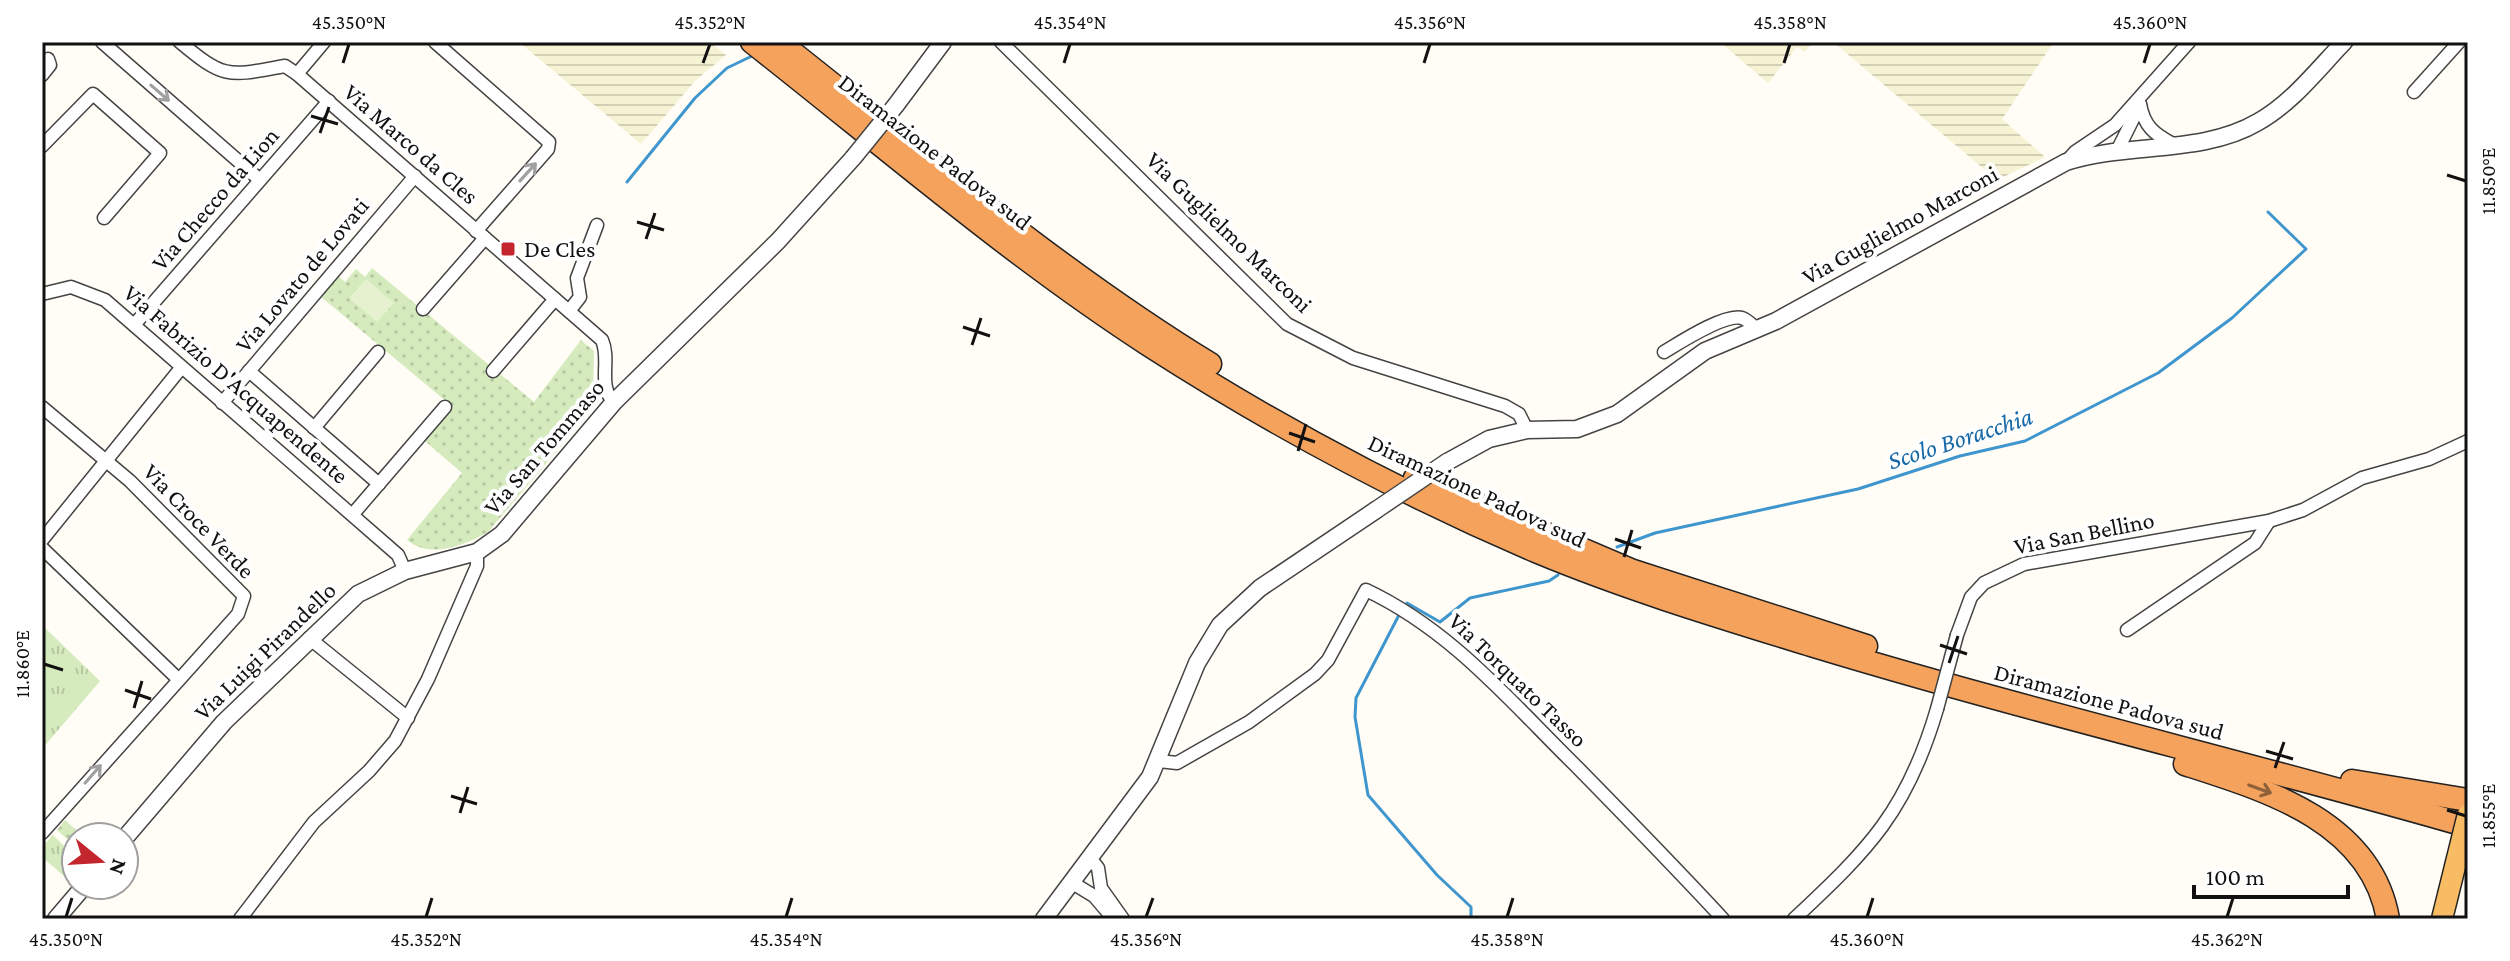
<svg xmlns="http://www.w3.org/2000/svg" width="2510" height="961" viewBox="0 0 2510 961" font-family="'Crimson Pro',serif">
	<style>
		.farmland { fill: url(#farmland-rules) }
		.grass { fill: url(#grass-dots) }
		.park { fill: url(#park-tufts) }
		.pitch { fill: #e6f2cf }
		.lines { fill: none; stroke-linecap: round; stroke-linejoin: round }
		.stream { stroke: #3f96cf; stroke-width: 3 }
		.minor-casing { stroke: #444; stroke-width: 15 }
		.tertiary-casing { stroke: #444; stroke-width: 19 }
		.motorway-casing { stroke: #222; stroke-width: 25 }
		.minor { stroke: #fff; stroke-width: 12 }
		.tertiary { stroke: #fff; stroke-width: 16 }
		.motorway { stroke: #f5a25d; stroke-width: 22 }
		.minor-bridge-casing { stroke: #444; stroke-width: 15; stroke-linecap: butt }
		.tertiary-bridge-casing { stroke: #444; stroke-width: 19; stroke-linecap: butt }
		.trunk-bridge-casing { stroke: #222; stroke-width: 23; stroke-linecap: butt }
		.minor-bridge { stroke: #fff; stroke-width: 12 }
		.tertiary-bridge { stroke: #fff; stroke-width: 16 }
		.trunk-bridge { stroke: #f7bc64; stroke-width: 20 }
		.oneway { stroke: #a0a0a0 }
		.oneway2 { stroke: #8e613b }
		.ticks { fill: none; stroke: #111; stroke-width: 3 }
		.poi-dot { fill: #c4262e; stroke: #fff; stroke-width: 3 }
		.labels { text-anchor: middle; stroke-width: 8; stroke-linejoin: round; paint-order: stroke }
		.street-label { font-size: 24px; fill: #111; stroke: #fff }
		.poi-label { font-size: 24px; fill: #111; stroke: #fff; text-anchor: start }
		.water-label { font-size: 26px; font-style: italic; fill: #1768a6; stroke: #fff }
		.neatline { fill: none; stroke: #111; stroke-width: 3 }
		.ticks-label { font-size: 20px; text-anchor: middle; fill: #111 }
	</style>
	<defs>
		<pattern id="farmland-rules" width="6" height="5" patternUnits="userSpaceOnUse" patternTransform="scale(2)"><rect width="6" height="5" fill="#f6f3d4"/><path d="M0 2.5h6" fill="none" stroke="#d2cfb5"/></pattern>
		<pattern id="grass-dots" width="8" height="8" patternUnits="userSpaceOnUse" patternTransform="scale(2)"><rect width="8" height="8" fill="#d5ebbd"/><path d="M2 2h.1M6 6h.1" fill="none" stroke="#b6c8a1" stroke-width="1.8" stroke-linecap="round"/></pattern>
		<pattern id="park-tufts" width="24" height="20" patternUnits="userSpaceOnUse" patternTransform="scale(2)"><rect width="24" height="20" fill="#d5ebbd"/><path d="M3 7l-1-3M5 7V3M7 7l1-3M15 17l-1-3M17 17v-4M19 17l1-3" fill="none" stroke="#b6c8a1"/></pattern>
	</defs>
	<rect width="100%" height="100%" fill="#fffdf5"/>
	<g class="farmland">
		<path d="M519,42H710L726,55L696,80L641,144Z"/>
		<path d="M1720,42H1813L1805,52L1797,47L1768,83Z"/>
		<path d="M1833,42H2054L2002,119L2045,157L1997,180Z"/>
	</g>
	<g class="grass">
		<path d="M372,268L534,402L581,340L594,351L593,398L588,414L488,532C464,546 429,559 407,540L462,473L425,441L453,407L320,296L337,275L345,282L356,269L365,277Z"/>
		<path d="M65,820L84,837H76V847L57,830Z"/>
	</g>
	<g class="park">
		<path d="M42,625L100,681L42,749Z"/>
		<path d="M53,835L76,858L73,884L42,857V847Z"/>
	</g>
	<path class="pitch" d="M366,279L394,303L377,322L349,298Z"/>
	<g class="lines">
		<g class="stream">
			<path d="M627,182L695,98L727,68L752,56"/>
			<path d="M1617,547L1655,533L1858,489L1960,456L2025,441L2158,373L2232,318L2306,249L2268,212"/>
			<path d="M1407,603L1440,622L1470,598L1549,581L1558,575"/>
			<path d="M1400,613L1356,698L1355,717L1368,795L1437,875L1471,907V919"/>
		</g>
		<defs>
			<g id="minor">
				<path d="M102,42L260,180"/>
				<path d="M180,42C225,80 229,76 285,66L297,74L602,340C611,360 597,386 614,402"/>
				<path d="M435,42L549,142L548,149L476,231"/>
				<path d="M1001,42L1287,324L1353,358L1505,406L1519,414L1527,430"/>
				<path d="M297,74L324,42"/>
				<path d="M42,75L50,65L48,59"/>
				<path d="M2414,92L2459,42"/>
				<path d="M2140,104C2144,126 2154,134 2173,144"/>
				<path d="M42,146L93,94L160,153L104,218"/>
				<path d="M2118,149L2140,105"/>
				<path d="M2066,162L2075,152L2115,125L2189,42"/>
				<path d="M42,294L71,287L105,300L398,555L405,571"/>
				<path d="M423,309L485,238"/>
				<path d="M569,311L580,297L577,278L597,225"/>
				<path d="M134,325L329,101"/>
				<path d="M1664,352C1679,343 1725,313 1742,318C1748,320 1753,326 1758,330"/>
				<path d="M249,371L379,484"/>
				<path d="M493,371L555,299"/>
				<path d="M222,403L415,176"/>
				<path d="M42,407L130,481L244,596L238,614L42,833"/>
				<path d="M314,428L378,352"/>
				<path d="M353,514L445,407"/>
				<path d="M42,540L181,368"/>
				<path d="M42,548L177,678"/>
				<path d="M2127,630L2255,543L2269,521"/>
				<path d="M1957,635L1971,597L1984,583L2024,564L2269,521L2303,510L2362,478L2429,459L2468,441"/>
				<path d="M309,638L408,718"/>
				<path d="M1159,761L1177,763L1249,722L1315,674L1328,660L1366,590C1451,630 1509,700 1575,765C1625,816 1675,867 1723,919"/>
				<path d="M1090,858L1098,868L1101,888L1123,919"/>
				<path d="M1071,882L1094,896L1111,916"/>
				<path d="M240,919L314,822L369,771L395,741L428,679L477,566V552"/>
				<path d="M1794,919C1869,849 1907,811 1937,709"/>
			</g>
			<g id="tertiary">
				<path d="M896,105L943,42"/>
				<path d="M1447,462L1489,439L1527,430L1577,429L1617,414L1705,351L1776,321L2066,162C2127,142 2202,155 2258,122C2292,103 2317,70 2344,42"/>
				<path d="M124,839L224,722L358,594L405,571L477,552L502,534L614,402L778,241L853,158"/>
				<path d="M56,919L85,885"/>
				<path d="M1044,919L1150,777L1197,663L1220,625L1260,588L1376,510"/>
			</g>
			<g id="motorway">
				<path d="M752,42C882,144 1010,255 1149,345C1272,424 1404,495 1538,552C1627,589 1720,617 1811,645C2028,711 2250,763 2468,826"/>
				<path d="M779,42C920,153 1058,271 1210,364"/>
				<path d="M1415,478L1633,571L1866,646"/>
				<path d="M2185,764C2266,790 2371,821 2388,919"/>
				<path d="M2352,781L2468,800"/>
			</g>
		</defs>
		<use href="#minor" class="minor-casing"/>
		<use href="#tertiary" class="tertiary-casing"/>
		<use href="#motorway" class="motorway-casing"/>
		<use href="#minor" class="minor"/>
		<use href="#tertiary" class="tertiary"/>
		<use href="#motorway" class="motorway"/>
		<defs>
			<path id="minor-bridge" d="M1937,709L1957,635"/>
			<g id="tertiary-bridge">
				<path d="M853,158L896,105"/>
				<path d="M1376,510L1447,462"/>
			</g>
			<path id="trunk-bridge" d="M2442,919L2468,814"/>
		</defs>
		<use href="#minor-bridge" class="minor-bridge-casing"/>
		<use href="#tertiary-bridge" class="tertiary-bridge-casing"/>
		<use href="#trunk-bridge" class="trunk-bridge-casing"/>
		<use href="#minor-bridge" class="minor-bridge"/>
		<use href="#tertiary-bridge" class="tertiary-bridge"/>
		<use href="#trunk-bridge" class="trunk-bridge"/>
	</g>
	<defs><path id="oneway-shaft" d="M-6 0H5M1.5-3L5.5 0L1.5 3" fill="none" stroke-width="1.6" stroke-linecap="round" stroke-linejoin="round" transform="scale(2)"/></defs>
	<g class="oneway">
		<use href="#oneway-shaft" transform="translate(160 93) rotate(41)"/>
		<use href="#oneway-shaft" transform="translate(528 172) rotate(-48)"/>
		<use href="#oneway-shaft" transform="translate(93 774) rotate(-49)"/>
	</g>
	<use class="oneway2" href="#oneway-shaft" transform="translate(2260 789) rotate(20)"/>
	<path class="ticks" d="M343,63L349,44M703,63L710,44M1064,63L1070,44M1424,63L1430,44M1784,63L1790,44M2144,63L2150,44M311,116L338,124M320,133L329,107M2447,175L2466,181M637,222L664,230M646,239L655,213M963,327L990,336M972,345L981,318M1289,433L1315,442M1298,451L1306,424M1615,539L1641,548M1624,557L1632,530M1940,645L1967,654M1949,663L1958,636M44,664L63,670M125,690L151,699M134,708L142,681M2266,751L2293,759M2275,768L2284,742M451,796L477,804M2447,810L2466,816M460,813L468,787M66,917L72,898M426,917L432,898M786,917L792,898M1146,917L1153,898M1507,917L1513,898M1867,917L1873,898M2227,917L2233,898"/>
	<rect class="poi-dot" x="500" y="241" width="16" height="16" rx="4"/>
	<g class="labels">
		<g class="street-label">
			<text transform="translate(411 144) rotate(41)" y="8">Via Marco da Cles</text>
			<text transform="translate(935 152) rotate(38)" y="8">Diramazione Padova sud</text>
			<text transform="translate(215 199) rotate(-49)" y="8">Via Checco da Lion</text>
			<text transform="translate(1900 225) rotate(-29)" y="8">Via Guglielmo Marconi</text>
			<text transform="translate(1229 232) rotate(44)" y="8">Via Guglielmo Marconi</text>
			<text transform="translate(302 275) rotate(-50)" y="8">Via Lovato de Lovati</text>
			<text transform="translate(236 384) rotate(41)" y="8">Via Fabrizio D'Acquapendente</text>
			<text transform="translate(544 447) rotate(-49)" y="8">Via San Tommaso</text>
			<text transform="translate(1477 491) rotate(25)" y="8">Diramazione Padova sud</text>
			<text transform="translate(199 521) rotate(46)" y="8">Via Croce Verde</text>
			<text transform="translate(2084 533) rotate(-11)" y="8">Via San Bellino</text>
			<text transform="translate(265 651) rotate(-44)" y="8">Via Luigi Pirandello</text>
			<text transform="translate(1518 680) rotate(44)" y="8">Via Torquato Tasso</text>
			<text transform="translate(2109 702) rotate(15)" y="8">Diramazione Padova sud</text>
		</g>
		<g class="poi-label">
			<text x="524" y="257">De Cles</text>
		</g>
		<g class="water-label">
			<text transform="translate(1960 438) rotate(-18)" y="9">Scolo Boracchia</text>
		</g>
	</g>
	<rect width="2510" height="961" fill="none" stroke="#ffffff" stroke-width="88"/>
	<g transform="translate(100 861) rotate(108)"><circle r="38" fill="#ffffff" stroke="#a0a0a0" stroke-width="2"/>
	<path d="M0-6L14 30L0 20L-14 30Z" fill="#c4262e"/>
	<text y="-12" font-size="22" font-weight="bold" text-anchor="middle" fill="#111111">N</text>
	</g>
	<path d="M2194 885v12h154v-12" fill="none" stroke="#111111" stroke-width="4"/>
	<text x="2206" y="885" font-size="24" fill="#111111" stroke="#ffffff" stroke-width="6" paint-order="stroke">100 m</text>
	<rect x="44" y="44" width="2422" height="873" class="neatline"/>
	<g class="ticks-label">
		<text x="349" y="29">45.350°N</text>
		<text x="710" y="29">45.352°N</text>
		<text x="1070" y="29">45.354°N</text>
		<text x="1430" y="29">45.356°N</text>
		<text x="1790" y="29">45.358°N</text>
		<text x="2150" y="29">45.360°N</text>
		<text transform="translate(2488 181) rotate(-90)" y="7">11.850°E</text>
		<text transform="translate(22 664) rotate(-90)" y="7">11.860°E</text>
		<text transform="translate(2488 816) rotate(-90)" y="7">11.855°E</text>
		<text x="66" y="946">45.350°N</text>
		<text x="426" y="946">45.352°N</text>
		<text x="786" y="946">45.354°N</text>
		<text x="1146" y="946">45.356°N</text>
		<text x="1507" y="946">45.358°N</text>
		<text x="1867" y="946">45.360°N</text>
		<text x="2227" y="946">45.362°N</text>
	</g>
</svg>
